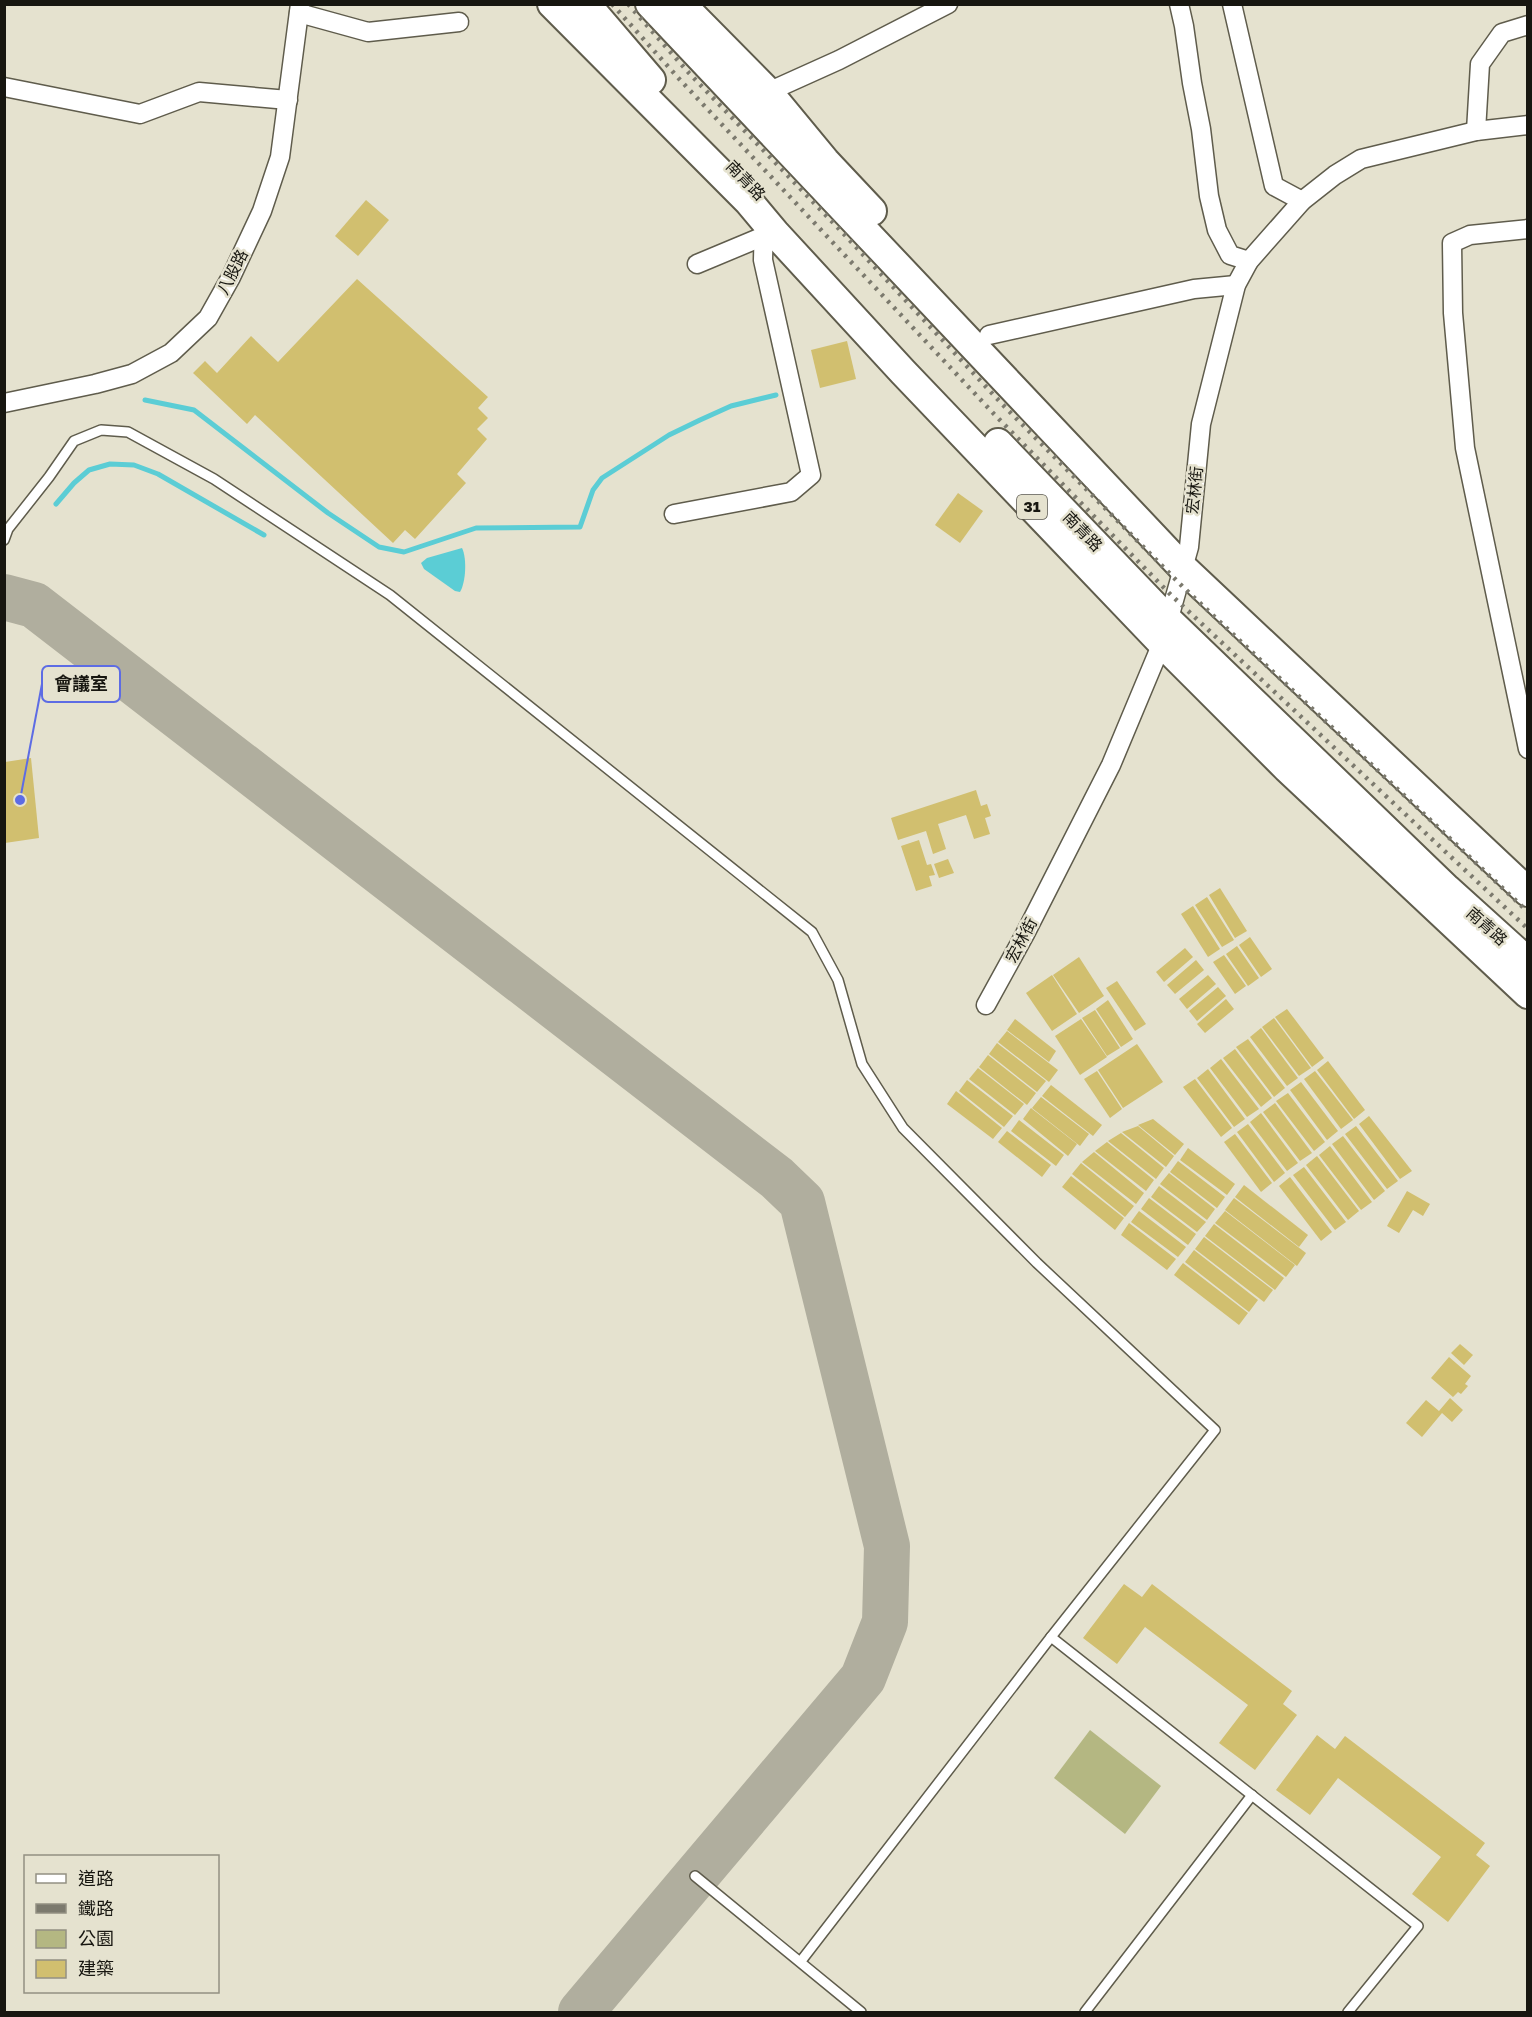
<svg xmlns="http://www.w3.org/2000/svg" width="1532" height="2017" viewBox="0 0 1532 2017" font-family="'Golos Text','Noto Sans TC',sans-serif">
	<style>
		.green { fill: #b4b782 }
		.water { fill: #5bcdd5 }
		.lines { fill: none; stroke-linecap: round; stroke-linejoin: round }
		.stream { stroke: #5bcdd5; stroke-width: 5 }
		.taxiway { stroke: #b0ae9e; stroke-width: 46 }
		.building { fill: #d1bf6f }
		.service-casing { stroke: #5f5c4c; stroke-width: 12 }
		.minor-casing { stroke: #5f5c4c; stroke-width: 21 }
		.primary-casing { stroke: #5f5c4c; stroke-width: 32 }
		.service { stroke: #fff; stroke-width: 9 }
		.minor { stroke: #fff; stroke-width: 18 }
		.primary { stroke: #fff; stroke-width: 28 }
		.rail { stroke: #7c7a6e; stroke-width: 4.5; stroke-dasharray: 3 6; stroke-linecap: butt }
		.labels { text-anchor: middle; stroke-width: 5; stroke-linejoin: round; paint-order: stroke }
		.shield { fill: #e5e2cf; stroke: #555349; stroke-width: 1.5 }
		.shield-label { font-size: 15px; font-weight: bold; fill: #171610 }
		.street-label { font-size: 16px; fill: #171610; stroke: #e5e2cf }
		.leader { fill: none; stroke: #5d6ce4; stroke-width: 2 }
		.callout-dot { fill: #5d6ce4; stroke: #e5e2cf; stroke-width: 2 }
		.callout { fill: #e5e2cf; stroke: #5d6ce4; stroke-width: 2 }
		.callout-label { font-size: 18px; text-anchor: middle; font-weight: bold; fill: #171610 }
	</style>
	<rect width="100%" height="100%" fill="#e5e2cf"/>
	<path class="green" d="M1090,1730L1161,1786L1125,1834L1054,1778Z"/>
	<path class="water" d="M462,548C467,558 466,582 460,592L455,591L424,569L421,563L427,558Z"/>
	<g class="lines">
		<g class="stream">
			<path d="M145,400L194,410L328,513L379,547L404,552L476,528L580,527L593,490L602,478L669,435L700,420L731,406L776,395"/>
			<path d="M56,504L74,483L89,470L110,464L134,465L158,474L264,535"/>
		</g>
		<path class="taxiway" d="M4,597L34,605L777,1178L802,1202L887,1546L885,1622L863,1678L581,2012"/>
	</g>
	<g class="building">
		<path d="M366,200L389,220L358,256L335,236Z"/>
		<path d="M357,279L488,397L478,408L488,418L477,429L487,439L457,474L466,483L415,539L405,530L393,543L255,415L247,424L193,373L205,361L217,373L251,336L278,362Z"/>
		<path d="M847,341L856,379L820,388L811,350Z"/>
		<path d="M958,493L983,511L960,543L935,525Z"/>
		<path d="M31,758L39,838L5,843V762Z"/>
		<path d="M976,790L981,806L987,804L991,816L985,818L990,834L974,839L966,815L938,824L946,849L933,854L926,831L898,840L891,818Z"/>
		<path d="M919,840L927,865L931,864L935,875L929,876L932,886L916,891L901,846Z"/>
		<path d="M948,859L954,873L939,878L934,864Z"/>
		<path d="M1220,888L1247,931L1235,938L1209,895Z"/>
		<path d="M1207,897L1234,940L1222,947L1195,905Z"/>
		<path d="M1193,906L1220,949L1208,957L1181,914Z"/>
		<path d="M1250,937L1272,969L1261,977L1239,945Z"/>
		<path d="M1237,946L1259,978L1248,986L1226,954Z"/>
		<path d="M1185,948L1193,957L1164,982L1156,972Z"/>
		<path d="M1224,955L1246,986L1235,994L1213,962Z"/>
		<path d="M1079,957L1104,996L1079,1013L1053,975Z"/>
		<path d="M1196,960L1204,970L1175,994L1167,985Z"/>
		<path d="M1052,975L1077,1014L1052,1031L1026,993Z"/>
		<path d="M1208,975L1216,984L1187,1009L1179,999Z"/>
		<path d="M1117,981L1146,1024L1135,1031L1106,988Z"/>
		<path d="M1218,987L1226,996L1197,1021L1189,1011Z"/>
		<path d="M1226,999L1234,1009L1205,1033L1197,1024Z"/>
		<path d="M1108,1000L1133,1039L1121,1047L1096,1009Z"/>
		<path d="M1287,1009L1324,1058L1312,1067L1275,1017Z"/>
		<path d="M1095,1010L1120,1048L1107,1056L1082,1018Z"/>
		<path d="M1274,1018L1311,1068L1299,1076L1262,1027Z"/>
		<path d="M1015,1019L1056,1051L1049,1062L1007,1030Z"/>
		<path d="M1081,1019L1107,1057L1080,1075L1055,1036Z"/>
		<path d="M1261,1028L1298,1078L1287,1086L1250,1037Z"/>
		<path d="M1007,1031L1058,1070L1049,1082L998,1042Z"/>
		<path d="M1248,1039L1285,1088L1274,1097L1236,1047Z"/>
		<path d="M997,1043L1046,1081L1037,1092L989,1054Z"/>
		<path d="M1137,1044L1163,1082L1123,1108L1098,1070Z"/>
		<path d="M1235,1049L1272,1098L1261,1107L1223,1058Z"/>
		<path d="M988,1055L1036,1093L1027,1105L979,1067Z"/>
		<path d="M1221,1059L1259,1109L1247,1117L1210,1068Z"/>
		<path d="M1328,1061L1365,1110L1354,1119L1317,1070Z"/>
		<path d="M978,1068L1024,1104L1015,1115L969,1079Z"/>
		<path d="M1208,1069L1245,1119L1234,1127L1197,1078Z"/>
		<path d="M1097,1071L1122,1109L1110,1118L1084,1079Z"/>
		<path d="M1315,1071L1353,1120L1341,1129L1304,1079Z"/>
		<path d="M1195,1079L1232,1128L1221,1137L1183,1087Z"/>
		<path d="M967,1080L1013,1116L1004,1127L959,1091Z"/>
		<path d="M1301,1082L1338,1131L1327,1140L1290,1090Z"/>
		<path d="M1051,1085L1102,1125L1093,1136L1042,1096Z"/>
		<path d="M956,1091L1002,1128L993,1139L947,1104Z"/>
		<path d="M1288,1093L1325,1142L1314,1151L1276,1101Z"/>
		<path d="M1041,1097L1089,1134L1080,1146L1032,1108Z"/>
		<path d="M1275,1103L1312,1153L1300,1161L1263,1112Z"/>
		<path d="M1031,1108L1077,1144L1068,1156L1023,1119Z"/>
		<path d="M1261,1113L1298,1163L1287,1171L1250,1122Z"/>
		<path d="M1369,1116L1412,1171L1400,1179L1359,1124Z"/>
		<path d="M1153,1119L1184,1144L1175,1155L1138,1125Z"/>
		<path d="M1019,1120L1064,1155L1056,1166L1011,1131Z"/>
		<path d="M1248,1124L1285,1173L1274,1182L1237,1132Z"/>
		<path d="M1138,1126L1174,1156L1166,1167L1122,1132Z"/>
		<path d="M1356,1126L1398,1181L1387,1189L1345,1134Z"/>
		<path d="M1007,1131L1051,1165L1042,1177L998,1142Z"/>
		<path d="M1121,1133L1164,1168L1156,1179L1108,1141Z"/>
		<path d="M1235,1134L1272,1183L1261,1192L1224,1142Z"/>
		<path d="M1343,1136L1385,1191L1374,1200L1332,1144Z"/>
		<path d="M1107,1142L1154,1180L1146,1191L1095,1151Z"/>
		<path d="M1330,1146L1372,1202L1361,1210L1319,1155Z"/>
		<path d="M1188,1148L1235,1184L1227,1195L1180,1160Z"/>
		<path d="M1094,1152L1144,1193L1136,1204L1082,1162Z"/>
		<path d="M1317,1156L1359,1211L1348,1220L1306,1165Z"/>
		<path d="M1178,1161L1225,1197L1217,1208L1170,1172Z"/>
		<path d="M1081,1163L1134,1206L1125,1217L1072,1174Z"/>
		<path d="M1304,1167L1346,1222L1335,1230L1293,1175Z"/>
		<path d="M1169,1173L1215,1209L1207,1220L1160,1184Z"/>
		<path d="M1071,1176L1124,1218L1115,1230L1062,1187Z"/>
		<path d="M1290,1177L1332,1232L1321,1241L1279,1186Z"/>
		<path d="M1244,1185L1308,1235L1299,1247L1235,1197Z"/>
		<path d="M1159,1186L1206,1222L1197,1232L1151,1197Z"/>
		<path d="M1407,1191L1430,1204L1423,1216L1413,1210L1399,1233L1387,1226Z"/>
		<path d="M1149,1198L1196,1234L1188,1245L1141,1209Z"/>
		<path d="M1234,1198L1306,1253L1297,1266L1225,1210Z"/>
		<path d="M1139,1211L1186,1247L1178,1257L1131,1222Z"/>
		<path d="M1225,1211L1295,1265L1286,1277L1215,1223Z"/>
		<path d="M1129,1223L1176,1259L1167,1270L1121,1235Z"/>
		<path d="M1214,1224L1284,1278L1275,1290L1205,1236Z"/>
		<path d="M1204,1237L1273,1290L1264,1302L1195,1249Z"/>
		<path d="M1194,1250L1258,1300L1249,1312L1185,1262Z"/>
		<path d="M1183,1263L1248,1313L1239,1325L1174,1275Z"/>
		<path d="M1460,1344L1473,1355L1464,1365L1451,1353Z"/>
		<path d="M1449,1357L1471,1376L1465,1384L1468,1386L1461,1394L1458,1392L1453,1397L1431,1378Z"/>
		<path d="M1450,1398L1463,1410L1452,1422L1442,1413L1422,1437L1406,1423L1426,1400L1439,1411Z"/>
		<path d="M1124,1584L1142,1597L1152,1584L1292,1691L1283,1704L1297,1715L1255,1770L1219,1743L1248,1705L1145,1627L1117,1664L1083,1638Z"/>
		<path d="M1317,1735L1335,1749L1345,1736L1485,1843L1476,1855L1490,1866L1448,1922L1412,1894L1441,1857L1338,1778L1310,1815L1276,1790Z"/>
	</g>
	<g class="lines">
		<defs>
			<g id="service">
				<path d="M4,540L8,529L49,477L74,441L101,430L128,432L214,479L390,595L812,932L838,980L862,1064L903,1128L1037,1263L1215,1430L1051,1637L801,1961"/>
				<path d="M1051,1637L1418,1926L1348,2012"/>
				<path d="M695,1876L861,2012"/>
				<path d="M1085,2012L1252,1795"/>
			</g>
			<g id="minor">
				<path d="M1179,4L1184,26L1192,83L1201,129L1209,196L1217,230L1230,255L1249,261"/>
				<path d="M1232,4L1274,186L1302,201"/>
				<path d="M299,13L368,32L459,22"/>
				<path d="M4,87L140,114L199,92L288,100"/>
				<path d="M768,92L839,60L948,4"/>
				<path d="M1476,131L1480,64L1502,33L1528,25"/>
				<path d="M1528,229L1470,235L1452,243L1453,313L1465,448L1528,749"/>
				<path d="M697,264L764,236"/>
				<path d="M989,335L1194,289L1236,285"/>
				<path d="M4,403L95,384L132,374L171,353L208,318L231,277L262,211L280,157L300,4"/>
				<path d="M674,514L791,492L811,475L763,260L764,221"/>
				<path d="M986,1005L1025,934L1111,765L1162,643L1189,547L1201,424L1236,285L1249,261L1302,201L1335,175L1361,159L1476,131L1528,125"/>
			</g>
			<g id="primary">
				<path d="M552,4L749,202L775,233L903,372L1162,643L1287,768L1528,994"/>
				<path d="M586,4L651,80"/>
				<path d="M650,4L1183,568L1528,892"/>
				<path d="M681,4L768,92L825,161L872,211"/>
				<path d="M998,443L1169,621L1447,889L1528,962"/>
			</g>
		</defs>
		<use href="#service" class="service-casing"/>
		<use href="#minor" class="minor-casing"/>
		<use href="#primary" class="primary-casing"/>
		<use href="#service" class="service"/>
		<use href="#minor" class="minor"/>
		<use href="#primary" class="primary"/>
		<g class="rail">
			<path d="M612,4L682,82L994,414L1171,595L1528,929"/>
			<path d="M628,4L689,73L842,232L1002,404L1184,588L1528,912"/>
		</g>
	</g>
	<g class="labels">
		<rect class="shield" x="1017" y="495" width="30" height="24" rx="4.5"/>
		<g class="shield-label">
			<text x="1032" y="512">31</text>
		</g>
		<g class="street-label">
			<text transform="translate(746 180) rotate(46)" y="6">南青路</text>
			<text transform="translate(232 272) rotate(-63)" y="6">八股路</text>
			<text transform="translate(1194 490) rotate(-84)" y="6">宏林街</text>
			<text transform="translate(1083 531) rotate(46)" y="6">南青路</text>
			<text transform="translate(1487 926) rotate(42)" y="6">南青路</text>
			<text transform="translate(1021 940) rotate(-62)" y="6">宏林街</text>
		</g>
	</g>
	<path class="leader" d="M20 800L42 684"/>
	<circle class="callout-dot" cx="20" cy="800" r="6"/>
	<rect class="callout" x="42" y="666" width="78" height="36" rx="6"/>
	<g class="callout-label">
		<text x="81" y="690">會議室</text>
	</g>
	<rect width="1532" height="2017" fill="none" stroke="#171610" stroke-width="12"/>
	<rect x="24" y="1855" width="195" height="138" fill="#e5e2cf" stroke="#939083" stroke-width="1.5"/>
	<rect x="36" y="1874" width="30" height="9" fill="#ffffff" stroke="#939083" stroke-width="1.5"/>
	<text x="78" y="1885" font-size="18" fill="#171610">道路</text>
	<rect x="36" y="1904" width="30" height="9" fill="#7c7a6e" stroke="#939083" stroke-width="1.5"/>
	<text x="78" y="1915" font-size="18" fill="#171610">鐵路</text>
	<rect x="36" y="1930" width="30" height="18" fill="#b4b782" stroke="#939083" stroke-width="1.5"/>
	<text x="78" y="1945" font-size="18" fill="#171610">公園</text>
	<rect x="36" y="1960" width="30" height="18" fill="#d1bf6f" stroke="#939083" stroke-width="1.5"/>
	<text x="78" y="1975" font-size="18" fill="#171610">建築</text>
</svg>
